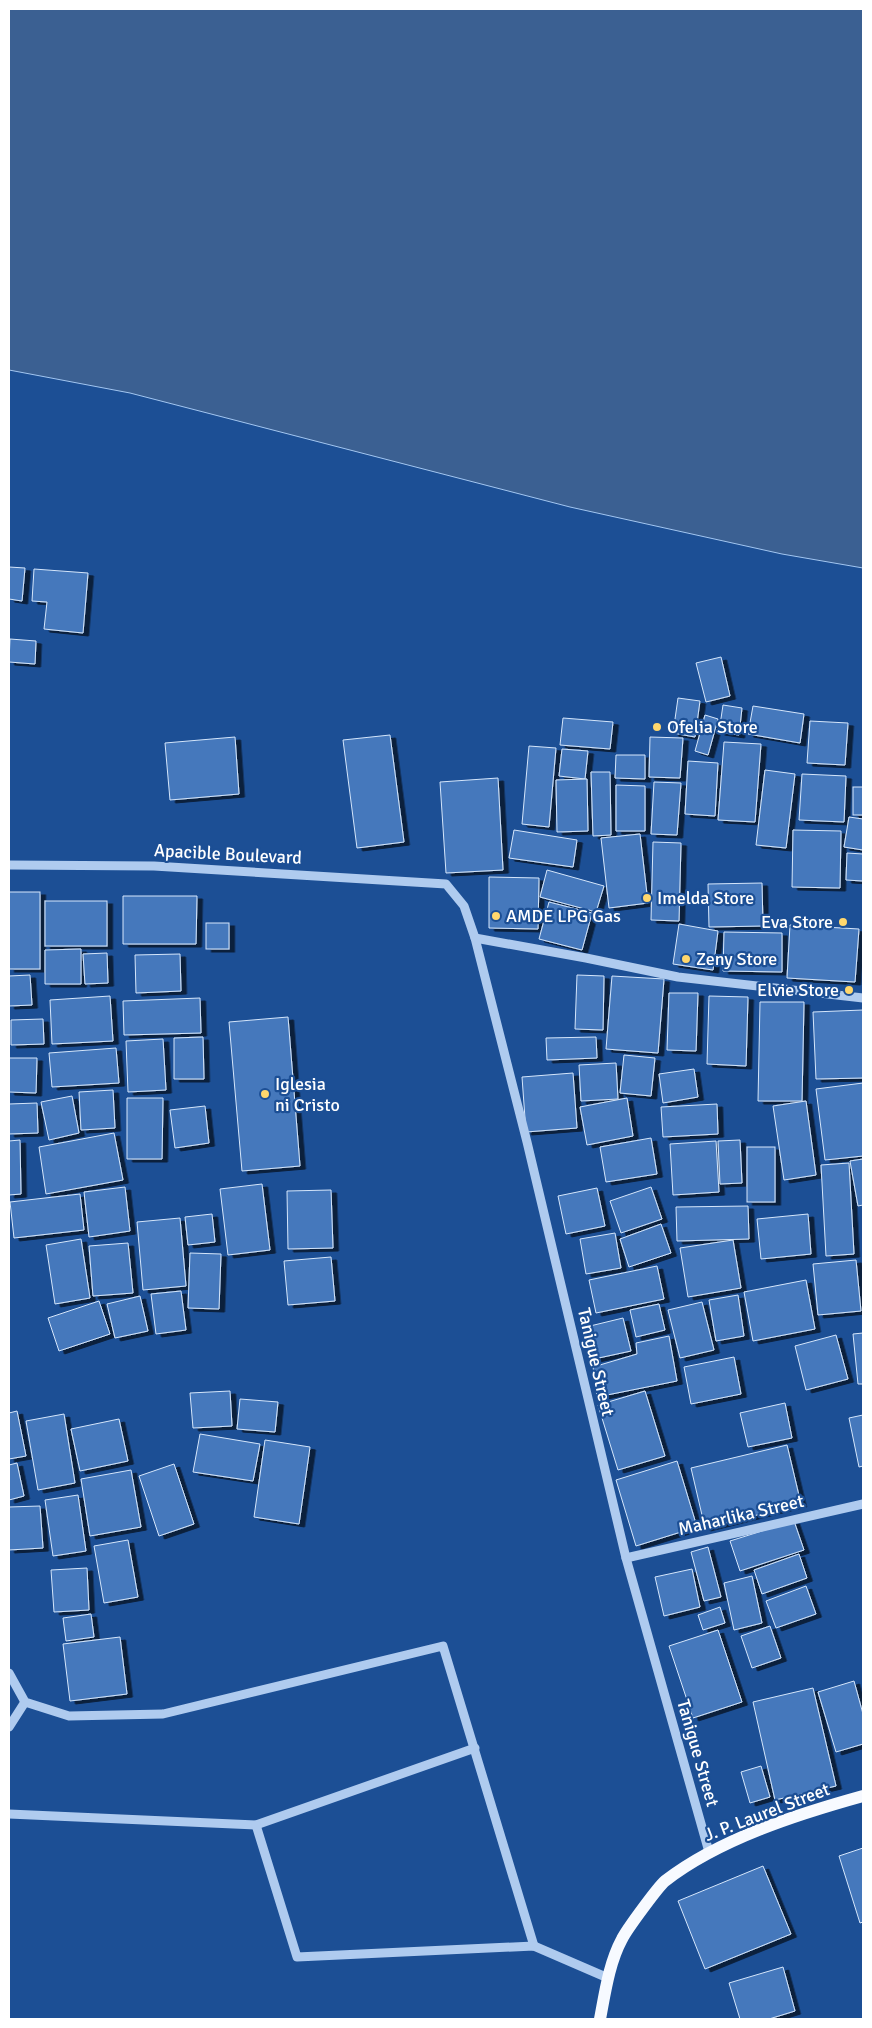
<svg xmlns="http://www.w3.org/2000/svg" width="872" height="2028" viewBox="0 0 872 2028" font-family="Signika,sans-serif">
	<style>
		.water { fill: #3b6092; stroke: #a2c6f1 }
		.building { fill: #4478bc; stroke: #d5e6fb; filter: url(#shadow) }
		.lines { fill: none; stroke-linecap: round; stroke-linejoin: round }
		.minor { stroke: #afcbef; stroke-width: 9 }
		.major { stroke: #f7faff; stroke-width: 12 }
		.poi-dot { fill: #ffd76d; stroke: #1c4f95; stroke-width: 2 }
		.labels { text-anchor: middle; stroke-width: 4.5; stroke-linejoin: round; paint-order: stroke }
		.poi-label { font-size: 18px; fill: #fff; stroke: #1c4f95; text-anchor: start }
		.street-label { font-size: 18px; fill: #fff; stroke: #1c4f95 }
	</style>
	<defs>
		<filter id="shadow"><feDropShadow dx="5.5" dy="3" stdDeviation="0" flood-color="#0009"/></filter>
	</defs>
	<rect width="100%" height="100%" fill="#1c4f95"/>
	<path class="water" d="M9,9H863V568L782,554L570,507L130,393L9,370Z"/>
	<g class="building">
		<path d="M9,567L25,568L22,601L9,599Z"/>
		<path d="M34,569L88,573L83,633L44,629L47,602L32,601Z"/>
		<path d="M10,639L36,641L35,664L9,662Z"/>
		<path d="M721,657L730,696L706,702L696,663Z"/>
		<path d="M678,698L700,701L695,737L673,733Z"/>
		<path d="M723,705L742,708L739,735L719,732Z"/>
		<path d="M753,706L804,714L800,743L748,734Z"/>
		<path d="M705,715L718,719L708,755L695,751Z"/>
		<path d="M563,718L613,722L610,749L560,745Z"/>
		<path d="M810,721L848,723L845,765L807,763Z"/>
		<path d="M390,735L404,842L357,848L343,740Z"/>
		<path d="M235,737L239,794L170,800L165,743Z"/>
		<path d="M650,737L683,738L680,778L649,777Z"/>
		<path d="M724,742L761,744L755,822L718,820Z"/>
		<path d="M529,746L556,748L549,827L522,824Z"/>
		<path d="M562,749L588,751L585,779L559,776Z"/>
		<path d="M616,755H645V779L615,778Z"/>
		<path d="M688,761L718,763L715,816L685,814Z"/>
		<path d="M765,770L795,774L786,848L756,845Z"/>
		<path d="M591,772H610L611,835L593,836Z"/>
		<path d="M802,774L846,776L844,822L799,820Z"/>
		<path d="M498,778L503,870L446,873L440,782Z"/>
		<path d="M587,779L588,831L557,832L556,780Z"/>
		<path d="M654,782L681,783L677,835L651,834Z"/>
		<path d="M616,785L645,786V831H616Z"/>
		<rect x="853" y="787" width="10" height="28"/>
		<path d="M849,817L863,819V850L844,847Z"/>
		<path d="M514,830L577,840L573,867L509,858Z"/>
		<path d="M793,830L841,831L840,888L792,887Z"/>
		<path d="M640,834L648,903L609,908L601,838Z"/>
		<path d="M653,842L681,843L679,921L651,920Z"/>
		<path d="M847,853L863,854V881L846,880Z"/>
		<path d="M547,870L604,886L596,912L540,897Z"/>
		<path d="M489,877L539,878L538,929L489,928Z"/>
		<path d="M762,883L763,926L709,927L708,884Z"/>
		<rect x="9" y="892" width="31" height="77"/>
		<path d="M123,896H197L196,944H123Z"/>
		<rect x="45" y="901" width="62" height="45"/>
		<path d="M549,902L592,913L582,950L539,939Z"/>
		<rect x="206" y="923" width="23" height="26"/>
		<path d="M679,924L718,931L713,970L673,964Z"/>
		<path d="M790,925L859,929L855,982L787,978Z"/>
		<path d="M724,932L782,933V972L723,971Z"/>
		<path d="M81,949V984H45V950Z"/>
		<path d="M107,953L108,983L85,984L83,954Z"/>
		<path d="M180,954L181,991L136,993L135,955Z"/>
		<path d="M30,975L32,1005L9,1006V976Z"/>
		<path d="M577,975L604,976L603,1030L575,1029Z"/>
		<path d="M612,976L664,979L658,1053L606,1049Z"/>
		<path d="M669,993H698L696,1051L667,1050Z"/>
		<path d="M110,996L113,1041L52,1044L50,1000Z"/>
		<path d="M709,996L748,997L746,1066L707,1064Z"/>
		<path d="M200,998L201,1033L124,1035L123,1001Z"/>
		<path d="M760,1002H804L802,1101H758Z"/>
		<path d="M863,1010V1078L816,1079L813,1012Z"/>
		<path d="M288,1017L300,1166L242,1171L229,1022Z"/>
		<path d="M43,1019L44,1044L11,1045V1020Z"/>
		<path d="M203,1037L204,1079H174V1038Z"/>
		<path d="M596,1037L597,1058L547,1060L546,1038Z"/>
		<path d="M163,1039L166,1090L128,1092L126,1041Z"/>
		<path d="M116,1048L119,1083L52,1087L49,1053Z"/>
		<path d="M624,1055L655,1058L651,1096L620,1093Z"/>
		<path d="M9,1058H37L36,1093L9,1092Z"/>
		<path d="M616,1063L618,1099L581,1101L579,1065Z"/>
		<path d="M694,1069L698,1097L663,1103L659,1074Z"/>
		<path d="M573,1073L577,1128L526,1132L522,1077Z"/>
		<path d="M863,1083V1156L825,1160L816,1089Z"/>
		<path d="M113,1090L115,1128L81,1130L79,1092Z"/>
		<path d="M72,1096L79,1133L49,1140L41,1102Z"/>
		<path d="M127,1098H163L162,1159H127Z"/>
		<path d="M627,1098L633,1136L587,1145L580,1107Z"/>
		<path d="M806,1101L816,1175L784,1180L773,1106Z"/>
		<path d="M37,1103L38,1133L9,1134V1104Z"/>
		<path d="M717,1104L718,1134L663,1137L661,1107Z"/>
		<path d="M205,1106L209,1143L175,1148L170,1110Z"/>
		<path d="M114,1133L123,1180L46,1194L39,1147Z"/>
		<path d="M651,1138L657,1174L606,1182L600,1147Z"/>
		<path d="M20,1140L21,1194L9,1195V1141Z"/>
		<path d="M740,1140L742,1183L720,1184L718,1141Z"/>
		<path d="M716,1141L719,1192L673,1195L670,1144Z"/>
		<rect x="747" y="1147" width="28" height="55"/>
		<path d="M863,1159V1205L858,1206L850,1161Z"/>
		<path d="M849,1163L854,1254L826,1256L821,1165Z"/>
		<path d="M262,1184L270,1250L228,1255L220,1189Z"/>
		<path d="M125,1187L130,1231L89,1237L84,1192Z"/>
		<path d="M651,1187L662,1219L621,1233L610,1201Z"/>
		<path d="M597,1188L605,1226L566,1234L558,1196Z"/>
		<path d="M331,1190L333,1248L288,1249L287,1191Z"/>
		<path d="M80,1194L84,1230L14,1238L10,1202Z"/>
		<path d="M748,1206L749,1239L677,1241L676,1207Z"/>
		<path d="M212,1214L215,1242L188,1245L185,1217Z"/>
		<path d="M808,1214L811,1254L761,1259L757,1219Z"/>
		<path d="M180,1218L186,1286L143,1290L137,1222Z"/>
		<path d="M661,1224L671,1253L629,1267L620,1239Z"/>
		<path d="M615,1233L621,1268L586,1274L580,1239Z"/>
		<path d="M81,1239L90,1298L55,1304L46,1245Z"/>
		<path d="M733,1240L741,1288L688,1297L680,1248Z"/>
		<path d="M128,1243L133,1293L93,1296L89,1246Z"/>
		<path d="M190,1253L221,1254L219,1309L188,1308Z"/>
		<path d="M331,1257L335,1301L288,1305L284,1261Z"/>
		<path d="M856,1260L861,1311L818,1315L813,1264Z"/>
		<path d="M657,1266L664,1299L596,1313L589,1280Z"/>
		<path d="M806,1280L815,1329L753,1341L744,1292Z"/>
		<path d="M181,1291L186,1330L156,1334L151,1294Z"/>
		<path d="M738,1295L744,1336L716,1341L709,1300Z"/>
		<path d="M140,1296L148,1331L115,1338L107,1304Z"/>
		<path d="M99,1301L110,1334L59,1351L48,1318Z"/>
		<path d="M702,1302L714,1350L680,1358L668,1310Z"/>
		<path d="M659,1304L665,1330L636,1337L630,1310Z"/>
		<path d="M623,1318L631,1351L594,1359L586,1327Z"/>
		<path d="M863,1333V1384H858L853,1334Z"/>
		<path d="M836,1335L848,1379L806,1390L795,1346Z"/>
		<path d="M669,1336L677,1381L597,1397L593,1367L637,1354L636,1343Z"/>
		<path d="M734,1357L741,1394L691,1404L684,1367Z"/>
		<path d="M230,1391L232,1426L193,1428L190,1393Z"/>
		<path d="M645,1391L665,1456L618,1470L598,1405Z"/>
		<path d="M240,1399L278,1402L275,1432L237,1429Z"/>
		<path d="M785,1403L792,1438L748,1447L740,1413Z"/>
		<path d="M17,1411L26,1456L9,1459V1413Z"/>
		<path d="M64,1414L75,1483L38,1490L26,1421Z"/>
		<path d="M863,1415V1466L859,1467L849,1418Z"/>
		<path d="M119,1419L128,1461L80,1471L71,1429Z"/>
		<path d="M200,1434L260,1444L253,1481L193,1472Z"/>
		<path d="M265,1440L310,1447L299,1524L254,1517Z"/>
		<path d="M787,1445L801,1504L705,1528L691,1468Z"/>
		<path d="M677,1461L697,1527L636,1546L616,1480Z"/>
		<path d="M17,1463L24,1496L9,1500V1465Z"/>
		<path d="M174,1464L194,1524L159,1536L139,1476Z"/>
		<path d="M131,1470L141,1527L90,1536L81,1479Z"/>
		<path d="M78,1495L86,1551L53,1556L45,1500Z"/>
		<path d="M40,1506L43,1548L9,1550V1507Z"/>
		<path d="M794,1521L804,1550L740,1571L730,1541Z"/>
		<path d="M128,1540L138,1597L104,1603L94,1546Z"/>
		<path d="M708,1547L721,1597L704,1601L691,1552Z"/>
		<path d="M799,1554L807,1578L762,1594L754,1570Z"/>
		<path d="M87,1568L89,1610L54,1612L51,1570Z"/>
		<path d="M692,1569L700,1607L664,1616L655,1577Z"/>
		<path d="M752,1576L762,1623L734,1630L724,1583Z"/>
		<path d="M806,1586L816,1614L776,1628L766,1601Z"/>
		<path d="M720,1607L725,1623L703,1630L698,1615Z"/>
		<path d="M91,1614L94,1637L66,1641L63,1618Z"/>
		<path d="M770,1626L781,1658L752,1668L741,1636Z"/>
		<path d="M718,1630L742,1702L693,1718L669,1646Z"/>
		<path d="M120,1637L127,1694L70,1701L63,1644Z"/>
		<path d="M854,1681L863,1714V1744L836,1752L818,1692Z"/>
		<path d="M813,1688L836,1786L775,1800L753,1702Z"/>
		<path d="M761,1766L770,1797L750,1803L741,1772Z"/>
		<path d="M863,1848V1922L860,1923L839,1856Z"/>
		<path d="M763,1866L791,1934L705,1969L678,1901Z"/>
		<path d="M783,1967L795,2011L769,2019H740L729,1983Z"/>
	</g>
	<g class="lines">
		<g class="minor">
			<path d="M9,865L154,866L446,884L464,906L475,938L527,1142L626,1558L709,1852"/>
			<path d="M475,938L586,958L678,977L863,998"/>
			<path d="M626,1558L863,1504"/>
			<path d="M9,1673L25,1702L69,1716L163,1714L443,1646L534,1946"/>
			<path d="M9,1727L25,1702"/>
			<path d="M9,1814L256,1825L475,1748"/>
			<path d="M256,1825L297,1957L534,1946L608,1978"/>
		</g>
		<path class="major" d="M600,2019C605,1993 609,1963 622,1939C627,1929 658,1887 665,1881C719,1839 798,1814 863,1796"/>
	</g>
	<g class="poi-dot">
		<circle cx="657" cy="727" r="5"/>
		<circle cx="647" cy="898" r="5"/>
		<circle cx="496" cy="916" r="5"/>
		<circle cx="843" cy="922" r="5"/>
		<circle cx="686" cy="959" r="5"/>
		<circle cx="849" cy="990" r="5"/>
		<circle cx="265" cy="1094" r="5"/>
	</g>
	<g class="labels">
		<g class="poi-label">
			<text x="667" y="733">Ofelia Store</text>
			<text x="657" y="904">Imelda Store</text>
			<text x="506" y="922">AMDE LPG Gas</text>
			<text x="833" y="928" text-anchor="end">Eva Store</text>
			<text x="696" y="965">Zeny Store</text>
			<text x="839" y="996" text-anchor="end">Elvie Store</text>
			<text x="275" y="1090">Iglesia<tspan x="275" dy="21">ni Cristo</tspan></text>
		</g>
		<g class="street-label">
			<text transform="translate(228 854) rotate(3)" y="6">Apacible Boulevard</text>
			<text transform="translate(596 1362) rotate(77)" y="6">Tanigue Street</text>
			<text transform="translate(741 1515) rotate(-13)" y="6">Maharlika Street</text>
			<text transform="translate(698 1753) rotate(74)" y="6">Tanigue Street</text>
			<text transform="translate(767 1812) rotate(-21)" y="6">J. P. Laurel Street</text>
		</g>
	</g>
	<rect width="872" height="2028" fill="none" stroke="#ffffff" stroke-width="20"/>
</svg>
